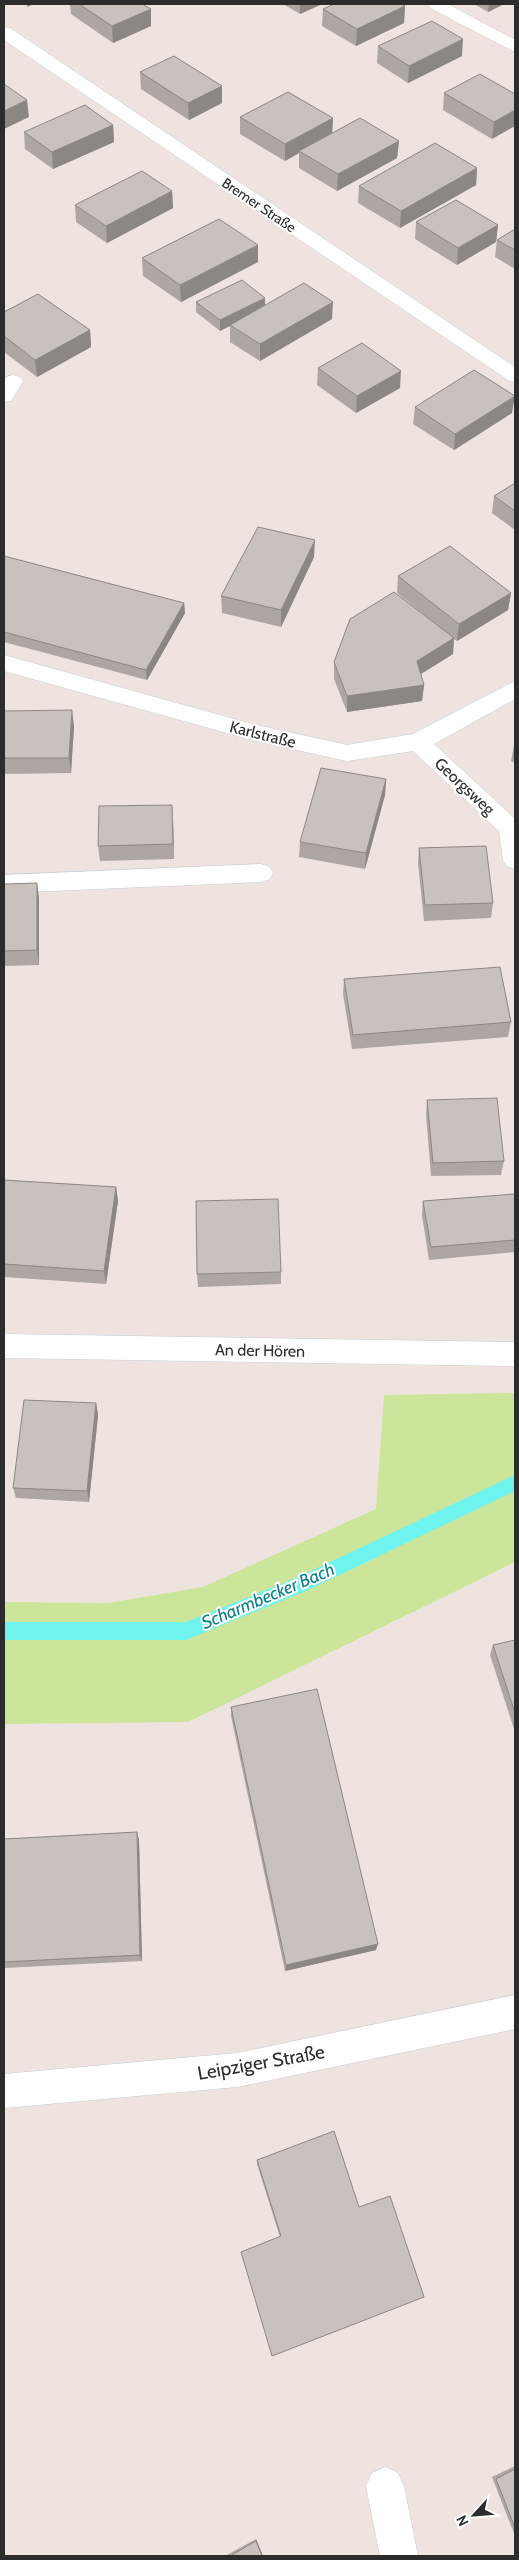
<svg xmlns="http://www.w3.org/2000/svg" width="519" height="2560" viewBox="0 0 519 2560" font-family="Cabin,sans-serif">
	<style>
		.green { fill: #cbe69a }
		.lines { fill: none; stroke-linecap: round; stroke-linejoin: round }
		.stream { fill: #6ff3ee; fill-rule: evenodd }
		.service-casing { stroke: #c7ced6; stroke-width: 1 }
		.minor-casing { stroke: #c7ced6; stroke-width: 1 }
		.tertiary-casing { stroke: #c7ced6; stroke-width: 1 }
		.service { fill: #fff; fill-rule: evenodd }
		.minor { fill: #fff; fill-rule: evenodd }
		.tertiary { fill: #fff; fill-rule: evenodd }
		.wall { fill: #ada6a3 }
		.shaded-wall { fill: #8d8784 }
		.building { fill: #c9c1bd; stroke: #8d8784 }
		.labels { text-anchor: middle; stroke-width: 4; stroke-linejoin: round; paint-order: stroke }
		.far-street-label { font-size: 14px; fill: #2c2c2c; stroke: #fff }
		.street-label { font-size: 16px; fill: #2c2c2c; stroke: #fff }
		.water-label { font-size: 18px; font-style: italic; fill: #0b8186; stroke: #fff }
		.near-street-label { font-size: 19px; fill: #2c2c2c; stroke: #fff }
	</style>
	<rect width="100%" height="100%" fill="#eee3df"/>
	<path class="green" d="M515,1393V1562L188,1722L4,1724V1602L108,1603L203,1587L376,1509L384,1395Z"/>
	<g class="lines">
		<path class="stream" d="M515,1475V1491L308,1590L186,1640H4V1622H186L296,1578Z"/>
		<defs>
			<g id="service">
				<path d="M13,375L20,377L23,381L11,401L4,402V380L6,377Z"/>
				<path d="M261,864L270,867L273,873L270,879L261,882L4,893V875Z"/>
			</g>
			<g id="minor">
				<path d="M428,4H448L515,40V52L430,8Z"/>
				<path d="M4,655L252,724L347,745L413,734L515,681V699L434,744L515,819V869L507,866L503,860L499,831L413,751L347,761L252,740L4,671Z"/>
				<path d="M4,1334L515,1342V1366L4,1358Z"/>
				<path d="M515,1995V2029L237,2087L4,2108V2074L237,2053Z"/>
				<path d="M385,2467L398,2473L404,2486L418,2556H380L366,2486L372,2473Z"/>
			</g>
			<path id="tertiary" d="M4,27L10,28L515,367V382L508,380L4,40Z"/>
		</defs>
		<use href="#service" class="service-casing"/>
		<use href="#minor" class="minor-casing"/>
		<use href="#tertiary" class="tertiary-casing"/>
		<use href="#service" class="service"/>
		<use href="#minor" class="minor"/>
		<use href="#tertiary" class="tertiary"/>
	</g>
	<g class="wall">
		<path d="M70,4H142L151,9V26L113,43L71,14Z"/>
		<path d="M283,4H322L300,14Z"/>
		<path d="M474,4H504L488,12Z"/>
		<path d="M405,6L404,23L356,46L322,26L323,9Z"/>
		<path d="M378,46L462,56L408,83L377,63Z"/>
		<path d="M140,72L222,86V103L189,120L141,89Z"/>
		<path d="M444,93L515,94L492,139L443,110Z"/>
		<path d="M240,117L333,118L332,133L399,141L397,158L337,191L299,168V153L285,161L240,134Z"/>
		<path d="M113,125L114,142L53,169L25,149L24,132Z"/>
		<path d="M477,168L476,185L400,228L358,203L359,186Z"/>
		<path d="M172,191L173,208L107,243L76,222L75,205Z"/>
		<path d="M416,222L498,225L496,242L457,265L415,239Z"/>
		<path d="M515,229V269L495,257L497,240Z"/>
		<path d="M258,245V262L181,302L143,276L142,258Z"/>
		<path d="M265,298V305L332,319L260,361L230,342V326L220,331L196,312V302Z"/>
		<path d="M4,312L90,330L91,347L37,377L4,352Z"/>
		<path d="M318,368L400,388L356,413L317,385Z"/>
		<path d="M415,407L512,413L454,450L413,424Z"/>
		<path d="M515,483V530L492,513L494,496Z"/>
		<path d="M4,556L184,603L185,613L147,680L4,642Z"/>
		<path d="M314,557L281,627L222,613L221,596Z"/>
		<path d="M398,576L511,593L508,610L457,641L454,639L453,654L421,674L424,685L422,701L347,712L334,679V662L437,625L397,593Z"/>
		<path d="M4,711L74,726L71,773L4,774Z"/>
		<path d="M515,744V763L511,761L514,745Z"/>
		<path d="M386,779L385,795L365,869L299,857L300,842Z"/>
		<path d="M173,820L174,859L100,861L98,846Z"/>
		<path d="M419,848L493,903L491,918L424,921L418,863Z"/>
		<path d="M4,884L39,898V965L4,966Z"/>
		<path d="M344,979L511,1022L508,1037L352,1049L343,994Z"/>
		<path d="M427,1100L504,1161L501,1175L431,1176L426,1114Z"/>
		<path d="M4,1180L116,1187L118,1201L106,1284L4,1277Z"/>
		<path d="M515,1194V1252L429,1260L422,1215L423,1201Z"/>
		<path d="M281,1272V1284L198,1287L197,1274Z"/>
		<path d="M96,1403L98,1415L89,1502L16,1498L13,1488Z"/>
		<path d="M515,1640V1732L490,1655L493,1645Z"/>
		<path d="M231,1707L376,1950L285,1971L231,1716Z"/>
		<path d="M137,1832L139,1840L142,1961L4,1968V1839Z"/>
		<path d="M257,2160L359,2207L280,2237L257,2164Z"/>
		<path d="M515,2466V2536L492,2477Z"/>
		<path d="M256,2539L263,2556H225Z"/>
	</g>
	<g class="shaded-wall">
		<path d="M27,4H34L27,7Z"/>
		<path d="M300,4H322L300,14Z"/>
		<path d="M489,4H504L488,12Z"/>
		<path d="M405,6L404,23L356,46L357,29Z"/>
		<path d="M151,9V26L113,43L112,26Z"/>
		<path d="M463,39L462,56L408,83L409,66Z"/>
		<path d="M222,86V103L189,120L188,103Z"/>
		<path d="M27,100L29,117L4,129V111Z"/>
		<path d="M515,110V126L492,139L494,122Z"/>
		<path d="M333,118L332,135L299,151V153L285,161V144Z"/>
		<path d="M113,125L114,142L53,169L52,152Z"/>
		<path d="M399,141L397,158L337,191L338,174Z"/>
		<path d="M477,168L476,185L400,228L401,211Z"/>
		<path d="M172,191L173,208L107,243L106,226Z"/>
		<path d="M498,225L496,242L457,265L458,248Z"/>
		<path d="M258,245V262L181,302L180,285Z"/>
		<path d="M265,298V308L220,331V320Z"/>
		<path d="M333,302L332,319L260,361V344Z"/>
		<path d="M90,330L91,347L37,377L35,360Z"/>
		<path d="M401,371L400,388L356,413L357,396Z"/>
		<path d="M515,396L512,413L454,450L455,434Z"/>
		<path d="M315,540L314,557L281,627V610Z"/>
		<path d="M511,593L508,610L457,641L459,624Z"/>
		<path d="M184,603L185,613L147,680L146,670Z"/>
		<path d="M454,638L453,654L416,677L417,661Z"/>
		<path d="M424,685L422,701L347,712V696Z"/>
		<path d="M72,710L74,726L71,773L69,758Z"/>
		<path d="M386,779L385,795L365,869L366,853Z"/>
		<path d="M172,805L173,820L174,859L173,844Z"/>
		<path d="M37,883L39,898V965L37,950Z"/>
		<path d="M116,1187L118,1201L106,1284L104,1271Z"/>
		<path d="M96,1403L98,1415L89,1502L87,1491Z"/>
		<path d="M137,1832L139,1840L142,1961L140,1955Z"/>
		<path d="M378,1944L376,1950L285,1971L286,1965Z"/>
		<path d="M256,2539L263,2556H262L256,2541Z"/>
	</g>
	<g class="building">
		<path d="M79,4H142L151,9L112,26Z"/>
		<path d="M334,4H401L405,6L357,29L323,9Z"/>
		<path d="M432,21L463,39L409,66L378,46Z"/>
		<path d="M174,56L222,86L188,103L140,72Z"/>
		<path d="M480,74L515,94V110L494,122L444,93Z"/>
		<path d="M4,84L27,100L4,111Z"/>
		<path d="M288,92L333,118L285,144L240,117Z"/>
		<path d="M85,105L113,125L52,152L24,132Z"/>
		<path d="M360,118L399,141L338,174L299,151Z"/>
		<path d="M435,143L477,168L401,211L359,186Z"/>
		<path d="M142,171L172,191L106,226L75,205Z"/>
		<path d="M456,200L498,225L458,248L416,222Z"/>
		<path d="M219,219L258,245L180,285L142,258Z"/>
		<path d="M515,229V250L497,240Z"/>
		<path d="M242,280L265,298L220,320L196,302Z"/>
		<path d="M304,283L333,302L260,344L230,325Z"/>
		<path d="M38,294L90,330L35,360L4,336V312Z"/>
		<path d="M362,343L401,371L357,396L318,368Z"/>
		<path d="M474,370L515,396L455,434L415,407Z"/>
		<path d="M515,483V511L494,496Z"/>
		<path d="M258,527L315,540L281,610L221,596Z"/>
		<path d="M450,546L511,593L459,624L398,576Z"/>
		<path d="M4,556L184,603L146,670L4,632Z"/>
		<path d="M394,592L454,638L417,661L424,685L347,696L334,662L350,619Z"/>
		<path d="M72,710L69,758H4V711Z"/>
		<path d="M321,768L386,779L366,853L300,842Z"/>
		<path d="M172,805L173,844L98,846L99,806Z"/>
		<path d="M486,846L493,903L425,905L419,848Z"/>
		<path d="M37,883V950L4,951V884Z"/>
		<path d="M500,967L511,1022L353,1035L344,979Z"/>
		<path d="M497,1098L504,1161L433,1163L427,1100Z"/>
		<path d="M4,1180L116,1187L104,1271L4,1264Z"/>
		<path d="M515,1194V1240L431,1247L423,1201Z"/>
		<path d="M278,1199L281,1272L197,1274L196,1201Z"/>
		<path d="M24,1400L96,1403L87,1491L13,1488Z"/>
		<path d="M515,1640V1713L493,1645Z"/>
		<path d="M317,1689L378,1944L286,1965L231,1707Z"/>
		<path d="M137,1832L140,1955L4,1962V1839Z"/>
		<path d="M334,2131L359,2207L390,2196L424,2297L272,2356L241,2252L281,2236L257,2160Z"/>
		<path d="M515,2469V2528L496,2479Z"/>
		<path d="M256,2541L262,2556H230Z"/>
	</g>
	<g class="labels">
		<g class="far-street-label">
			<text transform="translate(259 205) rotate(34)" y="5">Bremer Straße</text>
		</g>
		<g class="street-label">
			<text transform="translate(263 734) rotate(14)" y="6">Karlstraße</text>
			<text transform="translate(465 786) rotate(43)" y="6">Georgsweg</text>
			<text transform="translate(260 1350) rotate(1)" y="6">An der Hören</text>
		</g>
		<g class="water-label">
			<text transform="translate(268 1596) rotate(-23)" y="6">Scharmbecker Bach</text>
		</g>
		<g class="near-street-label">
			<text transform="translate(261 2062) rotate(-10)" y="7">Leipziger Straße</text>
		</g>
	</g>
	<rect width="519" height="2560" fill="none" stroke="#2c2c2c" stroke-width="10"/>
	<g transform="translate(474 2515) rotate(244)" stroke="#ffffff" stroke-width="4" paint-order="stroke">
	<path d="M0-4L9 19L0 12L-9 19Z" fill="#2c2c2c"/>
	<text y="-8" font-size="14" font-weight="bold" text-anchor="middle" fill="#2c2c2c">N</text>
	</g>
</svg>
